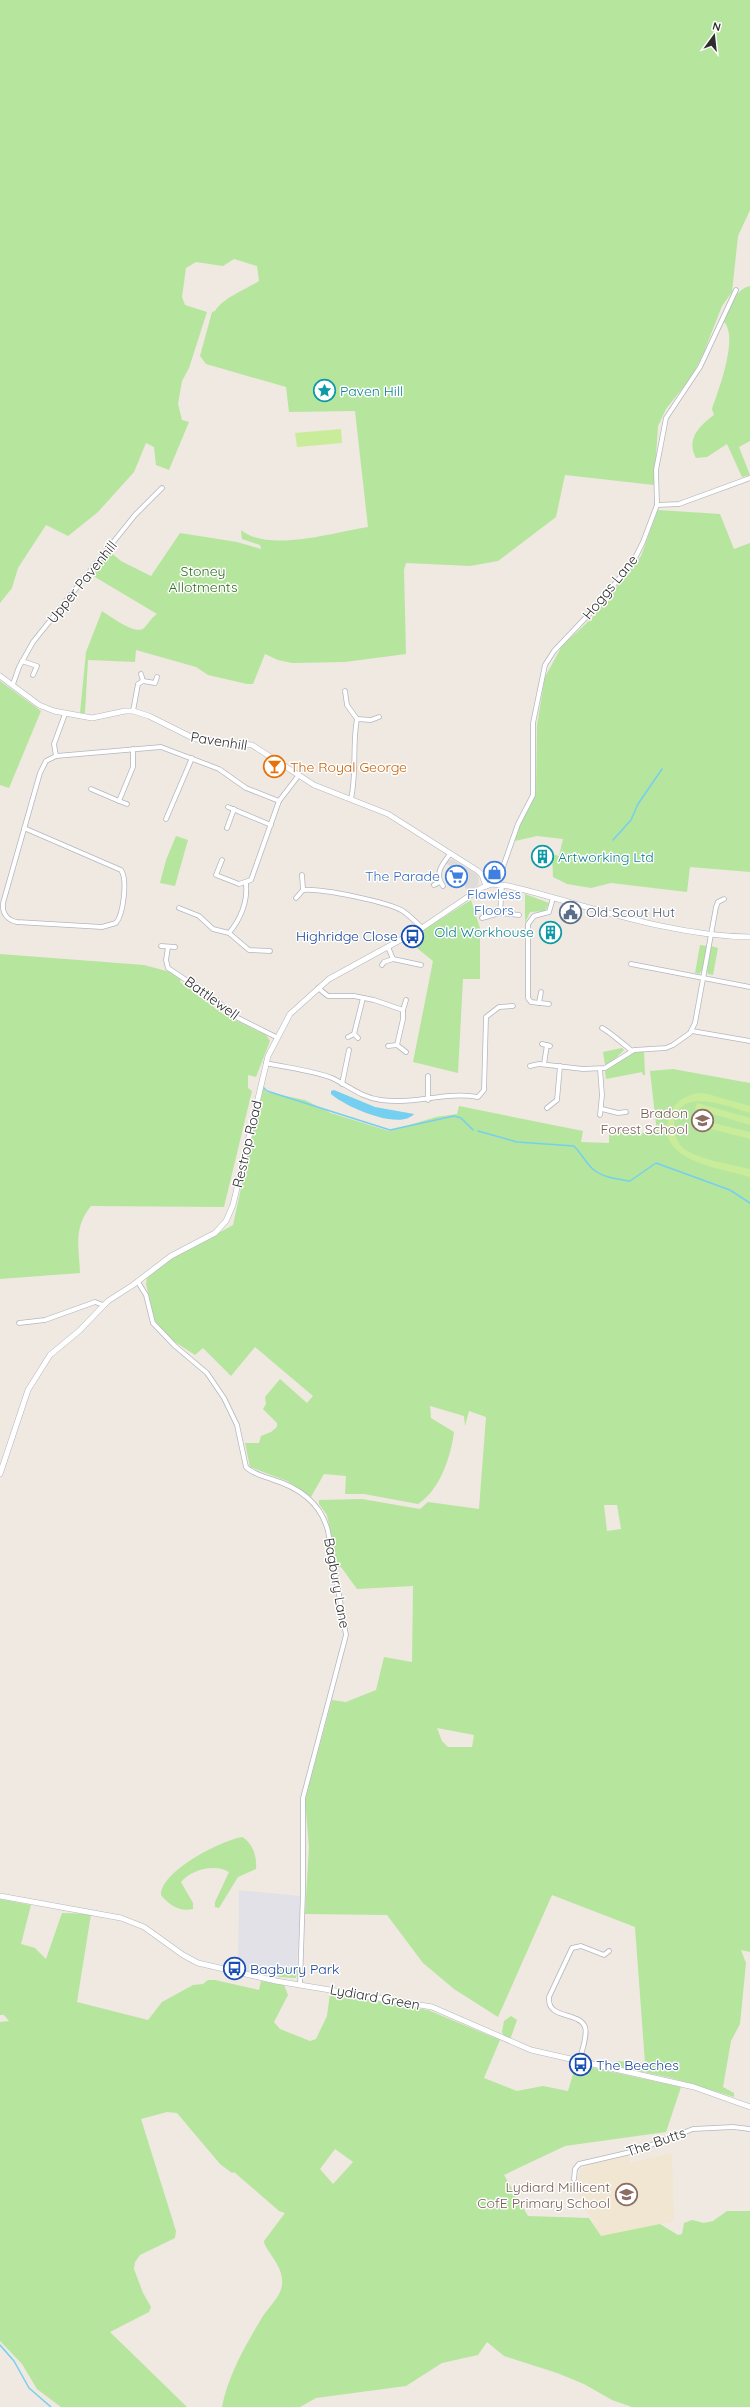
<svg xmlns="http://www.w3.org/2000/svg" width="750" height="2407" viewBox="0 0 750 2407" font-family="Quicksand,sans-serif">
	<style>
		.industrial { fill: #e3e1e8 }
		.education { fill: #f0e6d1 }
		.green { fill: #b6e59e; fill-rule: evenodd }
		.pitch { fill: #c9ec9a }
		.plaza { fill: #dfdcd8 }
		.water { fill: #75cff0 }
		.lines { fill: none; stroke-linecap: round; stroke-linejoin: round }
		.stream { stroke: #75cff0; stroke-width: 1.5 }
		.minor-casing { stroke: #b4b7c1; stroke-width: 5.5 }
		.tertiary-casing { stroke: #b4b7c1; stroke-width: 6 }
		.minor { stroke: #fff; stroke-width: 4 }
		.tertiary { stroke: #fff; stroke-width: 5 }
		.labels { text-anchor: middle; stroke-width: 3; stroke-linejoin: round; paint-order: stroke }
		.culture-label { font-size: 14px; fill: #0d838f; stroke: #fff; text-anchor: start }
		.park-label { font-size: 14px; fill: #2c6e1b; stroke: #fff }
		.street-label { font-size: 14px; fill: #2e2e2e; stroke: #fff }
		.food-label { font-size: 14px; fill: #c56008; stroke: #fff; text-anchor: start }
		.shop-label { font-size: 14px; fill: #366cbe; stroke: #fff; text-anchor: end }
		.service-label { font-size: 14px; fill: #4e5e75; stroke: #fff; text-anchor: start }
		.transit-label { font-size: 14px; fill: #164399; stroke: #fff; text-anchor: start }
		.education-label { font-size: 14px; fill: #785e54; stroke: #fff; text-anchor: end }
	</style>
	<rect width="100%" height="100%" fill="#efe9e1"/>
	<path class="industrial" d="M239,1890L301,1896L296,1978L238,1970Z"/>
	<path class="education" d="M672,2153L674,2221L601,2237L574,2186L581,2169L594,2162L628,2154L630,2163Z"/>
	<g class="green">
		<path d="M0,0H750V210L738,236L732,292L722,306L704,352L692,376L666,409L658,426L654,485L565,475L556,517L498,561L470,566L406,563L404,570L406,654L345,662L292,663L278,660L265,654L253,684H247L208,675L196,667L136,650L135,662L88,660L85,713H80L86,652L102,611C110,616 136,636 144,628C149,623 151,618 157,614L90,574L109,551L121,561L151,576L180,533L237,542L261,549L260,545L242,539L241,530C268,553 335,532 368,527L355,411L289,412L286,387L206,364L200,356L212,312L215,311C223,298 245,290 259,281L257,266L234,259L223,266L196,262L186,268L182,297L185,305L207,312L189,368L182,381L178,404L182,420L189,422L169,470L156,465L154,447L146,443L134,472L98,512L68,536L46,525L18,568L12,588L0,603Z"/>
		<path d="M750,286V441L739,447L750,475L742,477L727,444L707,457L696,458C686,439 699,426 714,415L712,409C718,392 740,335 723,321C730,308 735,289 750,286Z"/>
		<path d="M658,510L720,514L734,549L750,543V872L690,867L687,892L611,883L591,888L567,884L553,877L552,854L559,856L563,839L537,836L515,841L518,828L536,793L537,725L545,677L562,646L592,618L641,556Z"/>
		<path d="M0,681L41,711L9,788L0,785Z"/>
		<path d="M176,836L188,840L175,886L160,883L166,860Z"/>
		<path d="M525,894L549,903L545,911L530,912L525,923Z"/>
		<path d="M471,900L480,928V979H463L458,1073L413,1062L433,961L407,940Z"/>
		<path d="M700,945L707,946L703,969L699,974L695,973Z"/>
		<path d="M711,946L718,948L713,975L708,974L707,971Z"/>
		<path d="M0,954L144,965L174,973L181,978L180,982L223,1014L266,1035L270,1041L256,1077L248,1075V1088L252,1091L224,1207L91,1206C73,1228 79,1247 80,1273L0,1279Z"/>
		<path d="M622,1048L624,1050L613,1061L605,1065L603,1052Z"/>
		<path d="M644,1051L645,1075H643L642,1072L606,1079L605,1071L633,1053Z"/>
		<path d="M673,1069L750,1083V1952L741,1950L746,1963L740,2024L731,2041L723,2087L734,2093V2097L671,2078L615,2066V2062L617,2061L645,2063L635,1927L552,1895L498,2017L454,1989L423,1963L387,1915L305,1914L309,1847L305,1800L332,1700L346,1702L376,1690L384,1657L412,1662L413,1586L357,1589L341,1567H337L327,1515L319,1504V1500L362,1499L420,1509L428,1502L479,1509L486,1417L469,1411L465,1426L464,1416L430,1406L431,1418L454,1432C451,1456 440,1490 418,1504L364,1494H345L346,1476L324,1474L311,1497L287,1481L250,1467L245,1443H259L261,1436L271,1432L277,1427V1423L263,1409L266,1404L265,1397L280,1379L307,1403L313,1396L255,1347L231,1376L203,1348L195,1355L172,1340L155,1321L146,1284L147,1278L166,1262L233,1225L263,1087L266,1092L305,1100L331,1113L389,1131L436,1117L457,1114L459,1106L583,1131L581,1142L609,1143V1132L657,1133L650,1071ZM604,1505H617L621,1529L607,1531ZM437,1728L474,1735L472,1747H448L442,1741Z"/>
		<path d="M242,1837C253,1843 257,1857 256,1869L238,1877L219,1908L215,1907V1902L229,1872C215,1863 190,1870 181,1882L193,1903V1909C179,1912 169,1905 161,1895C161,1871 220,1841 242,1837Z"/>
		<path d="M0,1899L31,1905L21,1944L35,1948L46,1959L62,1913L91,1914L77,2002L148,2020L162,2002L193,1985L203,1984L208,1980H215L259,1990L261,1981L284,1985L288,1995L274,2022L280,2029L310,2041L316,2039L327,2016L330,1993L428,2010L500,2040L484,2078L517,2091L543,2086L568,2091L576,2064L681,2087L666,2132L565,2146L504,2175L528,2216L589,2218L601,2236L660,2224L678,2235L682,2234L684,2223L692,2220L704,2223L713,2221L727,2211H750V2407H632L612,2400L584,2384L557,2373L504,2356L487,2342L478,2355L442,2363L406,2386L316,2398L300,2407H222C228,2375 246,2344 263,2316C271,2304 284,2294 282,2279C281,2263 264,2249 264,2241L285,2213L279,2211L234,2172L232,2173L220,2164L177,2113L167,2112L141,2119L176,2231L175,2238L140,2255L135,2262L134,2269L143,2293L151,2307L149,2312L110,2332L187,2407H61L37,2389L22,2364L0,2341V2022L9,2021L4,2015H0ZM335,2149L353,2162L333,2184L320,2169Z"/>
		<path d="M284,1967L297,1970L296,1978L278,1977V1969Z"/>
		<path d="M511,2016L517,2020L510,2040L505,2038L502,2032L504,2021Z"/>
	</g>
	<g class="pitch">
		<path d="M341,429L342,443L297,447L295,433Z"/>
		<path d="M698,1093L708,1094L750,1106V1113C728,1107 676,1084 674,1126C674,1135 678,1145 686,1150C698,1159 734,1165 750,1169V1177C721,1168 652,1161 670,1115C674,1102 685,1096 698,1093Z"/>
		<path d="M697,1103L750,1118V1125L695,1109Z"/>
		<path d="M705,1121L750,1132V1139L703,1127Z"/>
	</g>
	<path class="plaza" d="M452,859L478,875L479,883L475,889L468,891L464,886L469,878L445,863Z"/>
	<path class="water" d="M334,1090L375,1107L414,1114C399,1131 344,1106 331,1094V1091Z"/>
	<g class="lines">
		<g class="stream">
			<path d="M613,840L631,820L638,804L662,769"/>
			<path d="M263,1087L267,1091L390,1130L454,1116L461,1118L473,1130"/>
			<path d="M478,1131L517,1142L574,1146C580,1152 589,1167 594,1170C604,1178 618,1179 630,1181L656,1163L730,1190L750,1203"/>
			<path d="M0,2345L14,2361L29,2388L51,2407"/>
		</g>
		<defs>
			<g id="minor">
				<path d="M657,505L679,504L750,478"/>
				<path d="M22,661L37,666L33,675"/>
				<path d="M141,674L143,681"/>
				<path d="M13,684L19,667L33,642L135,515L162,488"/>
				<path d="M345,691L347,705L357,719C352,745 357,772 351,799"/>
				<path d="M133,711L138,684L143,681L155,683L157,677"/>
				<path d="M65,714L54,744L56,756L161,747L219,769L246,788L279,801L299,775"/>
				<path d="M357,719L371,720L379,717"/>
				<path d="M91,789L119,801L133,767V749"/>
				<path d="M119,801L127,804"/>
				<path d="M228,807L271,825"/>
				<path d="M166,819L192,758"/>
				<path d="M24,828L121,870C128,880 123,915 116,923L102,927L17,922C7,920 2,913 3,903L40,773L46,761L56,756"/>
				<path d="M227,828L234,809"/>
				<path d="M222,860L216,875L239,884L251,880L279,801"/>
				<path d="M302,875L303,890C321,888 388,902 403,911C410,916 416,922 422,928"/>
				<path d="M497,884L518,824L533,795V723L545,665L554,651L591,612L633,562L643,542L657,505L656,470L666,418L700,367L736,290"/>
				<path d="M434,885L440,882"/>
				<path d="M502,885L500,913L519,915"/>
				<path d="M443,886C434,873 442,865 450,854"/>
				<path d="M296,898L303,890"/>
				<path d="M179,908L199,916L213,929L229,933C240,920 248,902 246,884"/>
				<path d="M482,918L500,913"/>
				<path d="M229,933L249,950L270,951"/>
				<path d="M161,946L175,947"/>
				<path d="M168,947L166,960L168,968L219,1002L230,1014L276,1037"/>
				<path d="M388,947L393,959L421,965"/>
				<path d="M631,964L750,987"/>
				<path d="M382,965L384,962L393,959"/>
				<path d="M318,988L328,996H354L374,1000L403,1010V1019L397,1045"/>
				<path d="M539,1003L541,992"/>
				<path d="M549,1004L531,1002L528,998V924L534,916L549,912L553,898"/>
				<path d="M403,1010L406,1000"/>
				<path d="M602,1028C606,1029 627,1047 632,1051"/>
				<path d="M692,1031L750,1041"/>
				<path d="M354,1034L363,998"/>
				<path d="M348,1037L354,1034L358,1038"/>
				<path d="M542,1044L550,1046"/>
				<path d="M388,1046L397,1045L406,1052"/>
				<path d="M266,1063C288,1068 311,1070 332,1078C349,1086 362,1098 381,1100C415,1105 445,1091 478,1097L484,1090L486,1017L499,1007L513,1006"/>
				<path d="M544,1064L547,1045"/>
				<path d="M530,1066L539,1064L583,1069L605,1068L634,1050L666,1048L673,1045L690,1033L695,1023L716,907L718,902L724,899"/>
				<path d="M342,1084L349,1050"/>
				<path d="M428,1100V1076"/>
				<path d="M547,1108L557,1100L560,1066"/>
				<path d="M602,1109L618,1113L626,1112"/>
				<path d="M600,1115L602,1095L600,1069"/>
				<path d="M138,1282L146,1295L153,1323L175,1346L207,1373L224,1398L237,1425L246,1467C253,1474 263,1476 271,1479C298,1487 321,1503 328,1531L346,1635L303,1798V1892L300,1985"/>
				<path d="M19,1323L45,1320L95,1302L103,1305"/>
				<path d="M579,2062C581,2053 588,2036 585,2027C579,2011 547,2020 549,1997L572,1948L581,1946L604,1955L609,1951"/>
				<path d="M574,2179L575,2169L579,2164L635,2151L693,2129L733,2127L750,2129"/>
			</g>
			<g id="tertiary">
				<path d="M0,676L39,705L54,711L92,718L125,711H133L149,716L195,739L252,745L314,785L388,814L478,871L482,875L486,886"/>
				<path d="M0,1474L28,1390L50,1355L79,1331L108,1301L133,1285L171,1256L215,1233L226,1221L233,1205L268,1056L290,1014L329,979L422,928L481,888L492,884L509,886C587,905 669,936 750,937"/>
				<path d="M0,1896L121,1918L144,1927L183,1955L198,1963L276,1981L432,2007L531,2050L694,2087L750,2107"/>
			</g>
		</defs>
		<use href="#minor" class="minor-casing"/>
		<use href="#tertiary" class="tertiary-casing"/>
		<use href="#minor" class="minor"/>
		<use href="#tertiary" class="tertiary"/>
	</g>
	<defs>
		<symbol id="sight-ring" viewBox="-11 -11 22 22"><circle r="9.5" fill="#fff" stroke="#0f9aa8" stroke-width="1.5"/><path d="M0-6L1.8-2.2L6-1.7L2.9 1.2L3.7 5.4L0 3.3L-3.7 5.4L-2.9 1.2L-6-1.7L-1.8-2.2Z" fill="#0f9aa8"/></symbol>
		<symbol id="bar-ring" viewBox="-11 -11 22 22"><circle r="9.5" fill="#fff" stroke="#e8710a" stroke-width="1.5"/><path d="M-6-5H6L.8 .8V4.5H3.5V6h-7V4.5H-.8V.8Z" fill="#e8710a"/></symbol>
		<symbol id="building-ring" viewBox="-11 -11 22 22"><circle r="9.5" fill="#fff" stroke="#0f9aa8" stroke-width="1.5"/><path d="M-4-6H4V6H1V3H-1V6H-4ZM-2.5-4.3h1.7v1.8h-1.7ZM.8-4.3h1.7v1.8H.8ZM-2.5-1h1.7V.8h-1.7ZM.8-1h1.7V.8H.8Z" fill="#0f9aa8"/></symbol>
		<symbol id="shop-ring" viewBox="-11 -11 22 22"><circle r="9.5" fill="#fff" stroke="#3f7fe0" stroke-width="1.5"/><path d="M-5-2.5h2.3a2.7 3.5 0 0 1 5.4 0H5L5.5 6h-11ZM-1.5-2.5h3a1.5 2.3 0 0 0-3 0Z" fill="#3f7fe0"/></symbol>
		<symbol id="supermarket-ring" viewBox="-11 -11 22 22"><circle r="9.5" fill="#fff" stroke="#3f7fe0" stroke-width="1.5"/><path d="M-6-5.5h2.5l.6 2H6L4.5 2H-2.5L-4.4-4H-6ZM-1.5 3.2a1.3 1.3 0 1 0 .1 0ZM3 3.2a1.3 1.3 0 1 0 .1 0Z" fill="#3f7fe0"/></symbol>
		<symbol id="civic-ring" viewBox="-11 -11 22 22"><circle r="9.5" fill="#fff" stroke="#5c6f8a" stroke-width="1.5"/><path d="M-.6-6.5H3V-4.5H.6V-3L4-1V1h2V6H-6V1h2V-1L-.6-3ZM-1.2 2.5V6h2.4V2.5Z" fill="#5c6f8a"/></symbol>
		<symbol id="bus-ring" viewBox="-11 -11 22 22"><circle r="9.5" fill="#fff" stroke="#1a4fb4" stroke-width="1.5"/><path d="M-5-6H5V4H4V6H2V4H-2V6H-4V4H-5ZM-3.5-4V0h7V-4ZM-3.5 1.2v1.5H-2V1.2ZM2 1.2v1.5H3.5V1.2Z" fill="#1a4fb4"/></symbol>
		<symbol id="school-ring" viewBox="-11 -11 22 22"><circle r="9.5" fill="#fff" stroke="#8d6e63" stroke-width="1.5"/><path d="M0-5L7-2L0 1L-7-2ZM-4 1L0 2.5L4 1V4Q0 6-4 4Z" fill="#8d6e63"/></symbol>
	</defs>
	<g fill-rule="evenodd">
		<use href="#sight-ring" x="312" y="378" width="25" height="25"/>
		<use href="#bar-ring" x="262" y="754" width="25" height="25"/>
		<use href="#building-ring" x="530" y="844" width="25" height="25"/>
		<use href="#shop-ring" x="482" y="860" width="25" height="25"/>
		<use href="#supermarket-ring" x="444" y="864" width="25" height="25"/>
		<use href="#civic-ring" x="558" y="900" width="25" height="25"/>
		<use href="#building-ring" x="538" y="920" width="25" height="25"/>
		<use href="#bus-ring" x="400" y="924" width="25" height="25"/>
		<use href="#school-ring" x="690" y="1108" width="25" height="25"/>
		<use href="#bus-ring" x="222" y="1956" width="25" height="25"/>
		<use href="#bus-ring" x="568" y="2052" width="25" height="25"/>
		<use href="#school-ring" x="614" y="2182" width="25" height="25"/>
	</g>
	<g class="labels">
		<g class="culture-label">
			<text x="340" y="396">Paven Hill</text>
			<text x="558" y="862">Artworking Ltd</text>
			<text x="534" y="937" text-anchor="end">Old Workhouse</text>
		</g>
		<g class="park-label">
			<text x="203" y="576">Stoney<tspan x="203" dy="16">Allotments</tspan></text>
		</g>
		<g class="street-label">
			<text transform="translate(82 582) rotate(-51)" y="5">Upper Pavenhill</text>
			<text transform="translate(610 587) rotate(-51)" y="5">Hoggs Lane</text>
			<text transform="translate(219 741) rotate(9)" y="5">Pavenhill</text>
			<text transform="translate(212 998) rotate(36)" y="5">Battlewell</text>
			<text transform="translate(247 1144) rotate(-77)" y="5">Restrop Road</text>
			<text transform="translate(337 1583) rotate(80)" y="5">Bagbury Lane</text>
			<text transform="translate(375 1997) rotate(10)" y="5">Lydiard Green</text>
			<text transform="translate(656 2142) rotate(-19)" y="5">The Butts</text>
		</g>
		<g class="food-label">
			<text x="290" y="772">The Royal George</text>
		</g>
		<g class="shop-label">
			<text x="440" y="881">The Parade</text>
			<text x="494" y="899" text-anchor="middle">Flawless<tspan x="494" dy="16">Floors</tspan></text>
		</g>
		<g class="service-label">
			<text x="586" y="917">Old Scout Hut</text>
		</g>
		<g class="transit-label">
			<text x="398" y="941" text-anchor="end">Highridge Close</text>
			<text x="250" y="1974">Bagbury Park</text>
			<text x="596" y="2070">The Beeches</text>
		</g>
		<g class="education-label">
			<text x="688" y="1118">Bradon<tspan x="688" dy="16">Forest School</tspan></text>
			<text x="610" y="2192">Lydiard Millicent<tspan x="610" dy="16">CofE Primary School</tspan></text>
		</g>
	</g>
	<g transform="translate(714 36) rotate(15)" stroke="#ffffff" stroke-width="3" paint-order="stroke">
	<path d="M0-3L7 15L0 10L-7 15Z" fill="#2e2e2e"/>
	<text y="-6" font-size="11" font-weight="bold" text-anchor="middle" fill="#2e2e2e">N</text>
	</g>
</svg>
